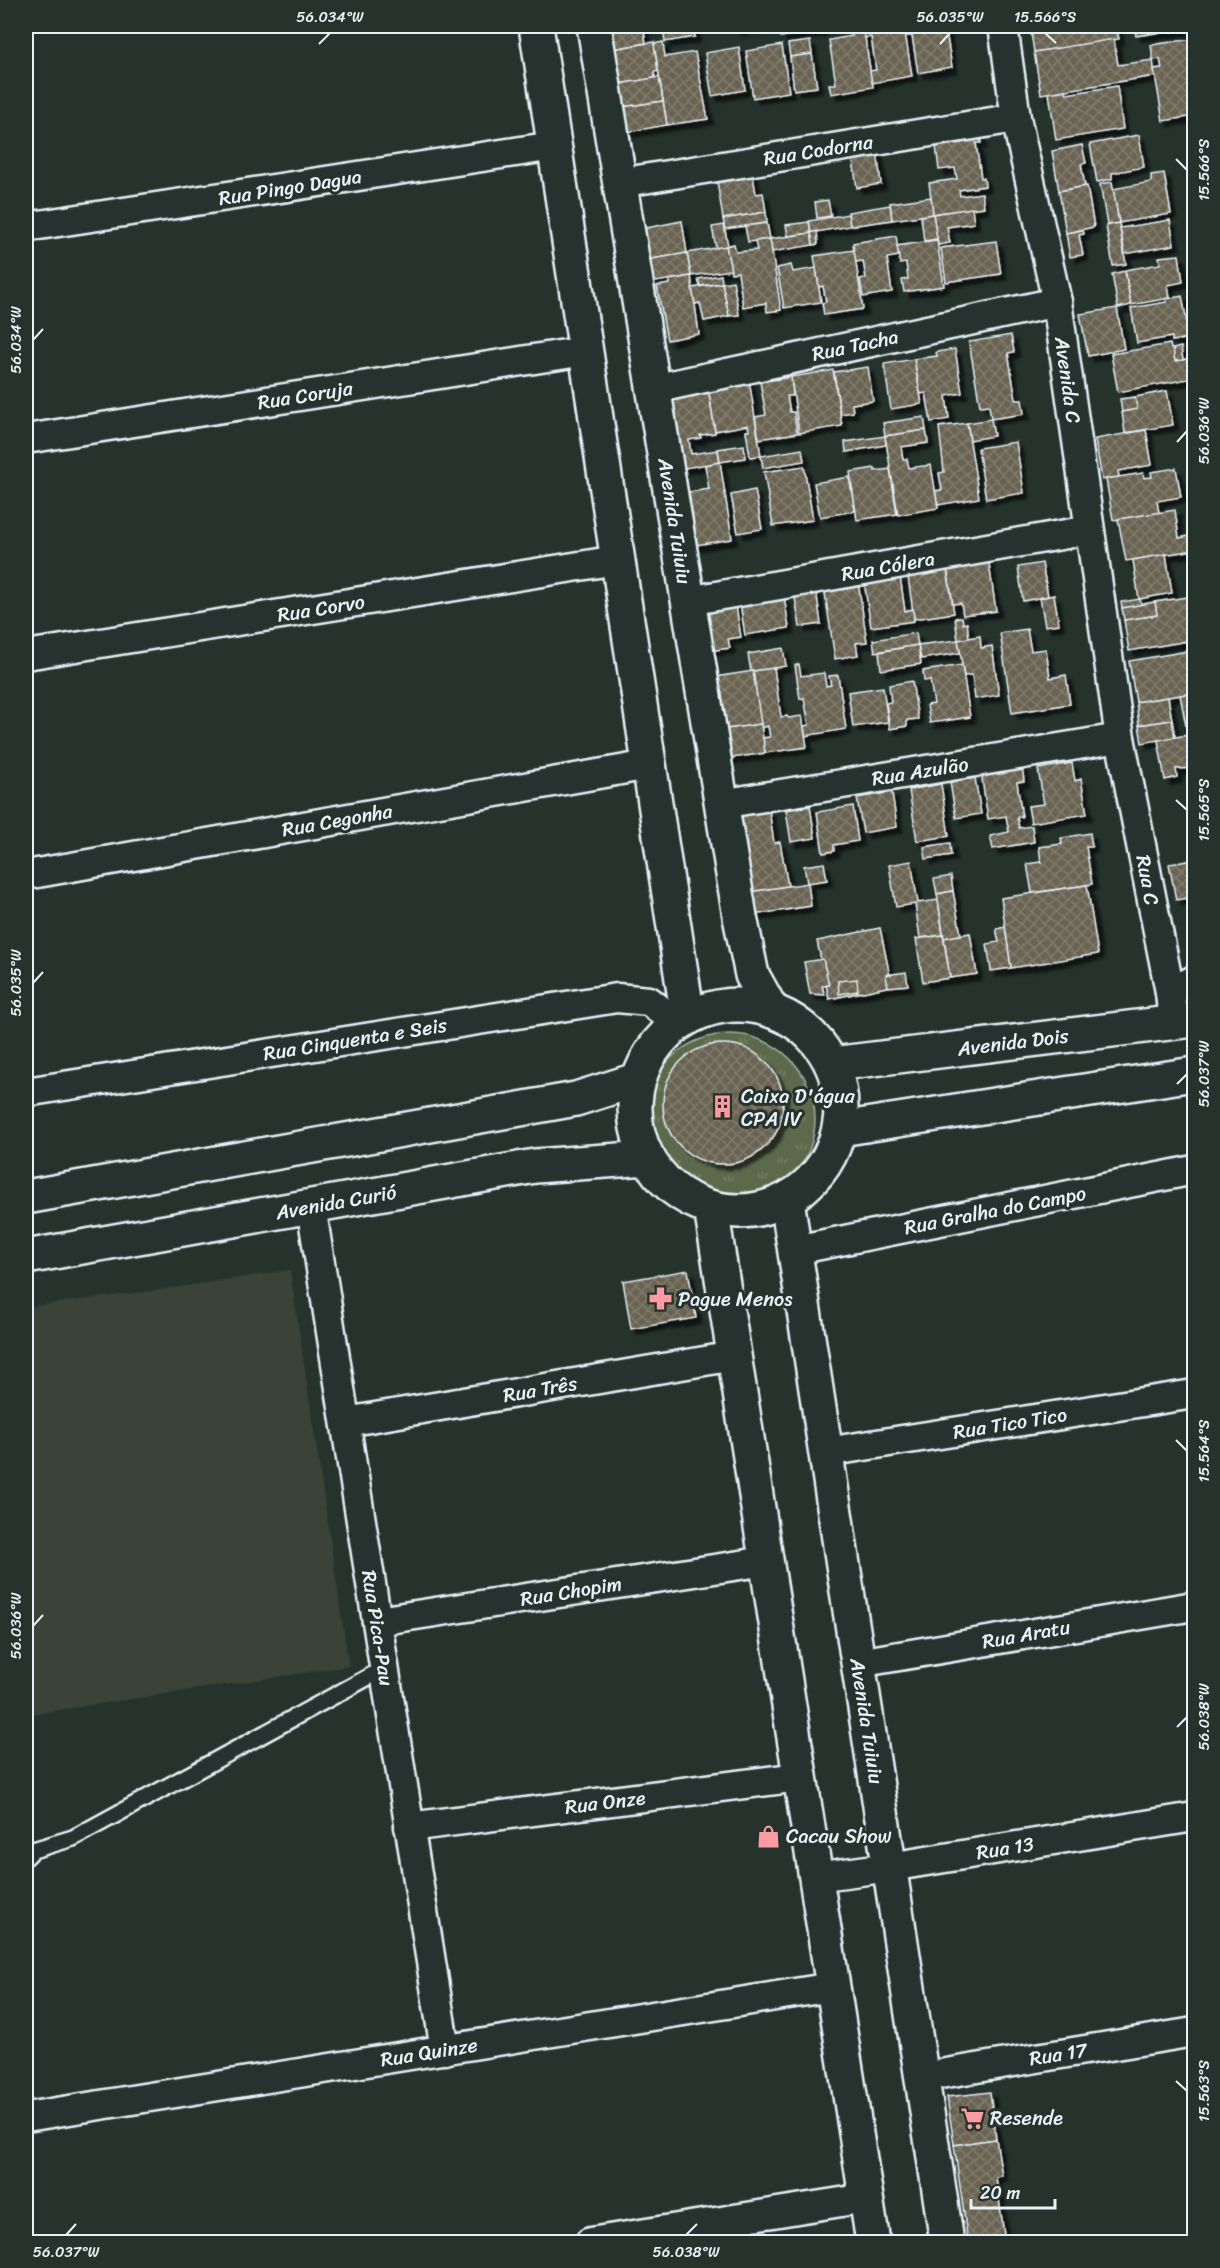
<svg xmlns="http://www.w3.org/2000/svg" width="1220" height="2268" viewBox="0 0 1220 2268" font-family="Sriracha,sans-serif">
	<style>
		.built { fill: #3b4238 }
		.grass { fill: url(#grass-tufts); stroke: #a2aea2; stroke-width: 1.5 }
		.building { fill: url(#building-cross-hatch); stroke: #e8f1f8; stroke-width: 1.5; filter: url(#shadow) }
		.lines { fill: none; stroke-linecap: round; stroke-linejoin: round }
		.lane-casing { stroke: #e8f1f8; stroke-width: 20 }
		.street-casing { stroke: #e8f1f8; stroke-width: 33 }
		.secondary-casing { stroke: #e8f1f8; stroke-width: 38 }
		.lane { stroke: #26332d; stroke-width: 15 }
		.street { stroke: #26332d; stroke-width: 28 }
		.secondary { stroke: #26332d; stroke-width: 33 }
		.ticks { fill: none; stroke: #e8f1f8; stroke-width: 2 }
		.labels { text-anchor: middle; stroke-width: 6; stroke-linejoin: round; paint-order: stroke }
		.street-label { font-size: 20px; fill: #e8f1f8; stroke: #26332d }
		.poi-label { font-size: 20px; fill: #e8f1f8; stroke: #26332d; text-anchor: start }
		.neatline { fill: none; stroke: #e8f1f8; stroke-width: 2 }
		.ticks-label { font-size: 15px; text-anchor: middle; fill: #e8f1f8 }
	</style>
	<defs>
		<pattern id="grass-tufts" width="24" height="20" patternUnits="userSpaceOnUse" patternTransform="scale(1.5)"><rect width="24" height="20" fill="#5c6b4c"/><path d="M3 7l-1-3M5 7V3M7 7l1-3M15 17l-1-3M17 17v-4M19 17l1-3" fill="none" stroke="#738167"/></pattern>
		<pattern id="building-cross-hatch" width="8" height="8" patternUnits="userSpaceOnUse" patternTransform="scale(1.5)"><rect width="8" height="8" fill="#6b6453"/><path d="M0 0l8 8M0 8l8-8" fill="none" stroke="#807b6c"/></pattern>
		<filter id="shadow"><feDropShadow dx="5.5" dy="5.5" stdDeviation="1.5" flood-color="#0009"/></filter>
	</defs>
	<rect width="100%" height="100%" fill="#26332d"/>
	<filter id="ink" filterUnits="userSpaceOnUse"><feTurbulence type="fractalNoise" baseFrequency=".0167" numOctaves="2"/><feDisplacementMap in="SourceGraphic" scale="12" xChannelSelector="R" yChannelSelector="G"/><feConvolveMatrix kernelMatrix="1 2 1 2 8 2 1 2 1" color-interpolation-filters="sRGB"/></filter>
	<g filter="url(#ink)">
		<path class="built" d="M290,1270L349,1666L26,1715V1307L166,1289Z"/>
		<circle class="grass" cx="730" cy="1119" r="85"/>
		<g class="building">
			<path d="M629,26H643L646,43L613,49L610,29Z"/>
			<path d="M663,26H693L695,37L665,42Z"/>
			<path d="M735,26H766L736,30Z"/>
			<path d="M779,26H820L821,31L781,37Z"/>
			<path d="M863,26L873,87L831,94L829,84H836L829,40L852,36L850,27Z"/>
			<path d="M871,26H904L912,76L872,83L870,71L876,70L871,37L865,38L863,27Z"/>
			<path d="M905,26H945L952,67L918,73L912,36H906Z"/>
			<path d="M1030,26H1116L1119,39L1034,52Z"/>
			<path d="M1134,26H1148L1149,34L1136,36Z"/>
			<path d="M1148,26H1190V29L1149,34Z"/>
			<path d="M1114,39L1118,65L1153,60L1155,76L1041,94L1034,52Z"/>
			<path d="M1192,39L1194,56V116L1163,121L1154,69L1162,68L1160,59L1153,60L1151,45Z"/>
			<path d="M810,41L812,54L790,57L788,44Z"/>
			<path d="M654,42L658,71L654,72L655,78L619,84L613,49Z"/>
			<path d="M663,42L665,57L695,52L708,119L667,125L654,44Z"/>
			<path d="M782,45L789,92L753,98L746,51Z"/>
			<path d="M739,47L745,90L712,96L705,53Z"/>
			<path d="M812,54L817,87L794,90L790,57Z"/>
			<path d="M659,77L663,101L623,107L619,84Z"/>
			<path d="M1117,86L1123,129L1056,140L1049,93L1066,90L1067,94Z"/>
			<path d="M663,101L667,125L627,132L623,107Z"/>
			<path d="M980,132L981,143H976L981,178H984L985,186L959,190L960,196L982,193L984,207L933,214L929,183L957,179L955,168L939,170L935,138Z"/>
			<path d="M1139,135L1144,167L1112,173V179L1097,182L1090,144Z"/>
			<path d="M1082,145L1086,163L1081,164L1085,186L1059,191L1052,151Z"/>
			<path d="M877,150L881,184L857,188L852,154Z"/>
			<path d="M752,170L756,194L763,193L766,212L723,219L716,175Z"/>
			<path d="M1164,173L1171,214L1119,223L1113,189L1151,182V175Z"/>
			<path d="M1112,182L1119,223L1107,225L1100,184Z"/>
			<path d="M1087,186L1094,227L1066,233L1059,191Z"/>
			<path d="M931,197L933,214L892,220L890,203Z"/>
			<path d="M828,200L831,216L817,218L815,202Z"/>
			<path d="M890,205L892,220L850,226L848,212Z"/>
			<path d="M972,208L974,223L947,227L950,243L938,245L933,214Z"/>
			<path d="M766,212L767,223L725,229L723,219Z"/>
			<path d="M848,214L850,226L811,233L809,221Z"/>
			<path d="M933,214L937,239L924,241L921,216Z"/>
			<path d="M1170,220L1174,245L1125,254L1120,228Z"/>
			<path d="M682,221L687,253L646,260L641,229Z"/>
			<path d="M809,222L811,233L788,236L786,225Z"/>
			<path d="M767,223L770,239L748,242L745,226Z"/>
			<path d="M1119,223L1126,264L1113,266L1106,226Z"/>
			<path d="M724,225L728,246L716,248L712,227Z"/>
			<path d="M1083,230L1084,234L1079,235L1083,255L1070,257L1066,233Z"/>
			<path d="M817,231L818,244L813,245L811,233Z"/>
			<path d="M811,233L813,245L772,252L770,239Z"/>
			<path d="M896,236L899,256L887,258L892,292L863,297L860,279L866,278L863,261L855,262L853,243Z"/>
			<path d="M770,239L781,310L767,312L766,303L743,307L738,272L731,273L726,246L734,244L736,252L757,250L755,241Z"/>
			<path d="M937,240L944,286L904,292L902,280L908,279L906,263L900,264L897,246Z"/>
			<path d="M996,241L1001,274L946,282L941,248Z"/>
			<path d="M726,246L731,270L691,276L687,253Z"/>
			<path d="M854,250L863,309L824,315L822,303L826,302L823,286L819,287L814,256Z"/>
			<path d="M687,253L691,276L650,283L646,260Z"/>
			<path d="M1179,255L1183,282L1168,285L1170,298L1131,305L1125,270L1160,264L1159,257Z"/>
			<path d="M791,265L793,272L816,268L821,302L784,308L777,268Z"/>
			<path d="M1125,271L1131,305L1118,308L1112,274Z"/>
			<path d="M721,275L722,283L700,286L698,279Z"/>
			<path d="M691,276L699,334L667,340L657,286L670,284L669,280Z"/>
			<path d="M733,281L739,315L729,316L722,283Z"/>
			<path d="M722,283L729,316L704,321L700,303L695,304L692,288Z"/>
			<path d="M1182,296L1190,338L1172,341V337L1137,343L1131,308L1167,302L1166,299Z"/>
			<path d="M1117,308L1124,349L1088,356L1080,314Z"/>
			<path d="M1011,335L1014,352L1008,353L1016,400H1022L1024,414L991,419L989,405L980,406L969,342Z"/>
			<path d="M1170,344L1171,349H1173L1175,361L1193,358L1194,378L1118,392L1111,354Z"/>
			<path d="M1181,347L1183,360L1175,361L1173,349Z"/>
			<path d="M955,349L962,393L946,396L949,419L931,422L926,393L920,394L914,359L937,356L936,352Z"/>
			<path d="M914,359L922,404L891,409L884,364Z"/>
			<path d="M868,367L873,401L852,404L853,412L840,414L834,372Z"/>
			<path d="M833,370L842,426L799,433L791,377Z"/>
			<path d="M748,373L761,456L750,457L746,431H749L748,425L715,431L707,380Z"/>
			<path d="M791,377L793,396H787L790,412H794L797,433L759,439L755,417L766,415L760,382Z"/>
			<path d="M707,380L715,433L700,435L701,438L689,440L691,454L718,450L720,462L679,469L666,387Z"/>
			<path d="M1167,391L1173,425L1125,433L1122,412L1137,409L1135,397Z"/>
			<path d="M1135,397L1137,409L1122,412L1120,399Z"/>
			<path d="M924,417L926,430L885,436L883,423Z"/>
			<path d="M991,419L994,436L970,440L967,423Z"/>
			<path d="M967,423L979,498L938,505L935,491L942,490L939,473L944,472L939,427Z"/>
			<path d="M926,430L928,443L901,447L903,459H907L909,468L931,465L938,508L898,515L885,436Z"/>
			<path d="M1146,430L1152,465L1118,471L1119,477L1102,480L1095,439Z"/>
			<path d="M885,436L886,445L846,452L845,442Z"/>
			<path d="M1016,442L1024,493L986,499L978,448Z"/>
			<path d="M744,445L745,458L720,462L718,449Z"/>
			<path d="M802,449L804,461L763,468L761,456Z"/>
			<path d="M720,462L732,539L691,546L683,493L709,489L705,465Z"/>
			<path d="M804,466L813,520L773,526L764,472Z"/>
			<path d="M875,468V471L890,469L897,514L857,520L850,472Z"/>
			<path d="M1176,468L1181,497L1157,501L1159,513L1113,520L1106,479L1143,473L1144,478L1152,477L1151,472Z"/>
			<path d="M849,477L855,511L820,517L814,483Z"/>
			<path d="M755,490L762,529L738,533L731,495Z"/>
			<path d="M1175,510L1179,538L1194,535V550L1126,561L1118,519Z"/>
			<path d="M987,550L996,611L963,615L961,603L953,604L945,557Z"/>
			<path d="M1166,554L1172,593L1139,599L1133,560Z"/>
			<path d="M945,557L954,613L914,619L906,563Z"/>
			<path d="M1042,563L1048,596L1023,601L1018,567Z"/>
			<path d="M857,575L867,642L856,643L858,655L835,659L823,580Z"/>
			<path d="M900,576L905,611L913,609L914,621L871,627L864,581Z"/>
			<path d="M782,584L789,628L745,635L738,590Z"/>
			<path d="M816,589L821,624L800,627L794,592Z"/>
			<path d="M1054,595L1059,624L1045,626L1040,598Z"/>
			<path d="M1194,596V640L1129,651L1124,620L1157,615L1155,602Z"/>
			<path d="M1140,599L1141,605L1122,608L1121,602Z"/>
			<path d="M735,600L741,637L728,639L730,648L708,651L701,606Z"/>
			<path d="M1155,602L1157,615L1124,620L1122,608Z"/>
			<path d="M962,617L963,624L967,623L969,638L958,640L955,618Z"/>
			<path d="M1027,629L1031,651L1046,649L1050,678L1066,675L1070,704L1012,713L1000,633Z"/>
			<path d="M916,633L918,645L875,652L873,640Z"/>
			<path d="M980,636L981,648L992,646L999,695L975,699L972,675L964,676L958,640Z"/>
			<path d="M958,640L960,653L921,659L918,645Z"/>
			<path d="M918,645L921,664L881,670L879,652Z"/>
			<path d="M783,648L786,666L751,672L748,654Z"/>
			<path d="M1194,650V693L1136,702L1129,661Z"/>
			<path d="M799,664L801,676L824,673L826,686L831,685L829,676L838,675L846,729L805,736L804,726L809,725L804,698L800,699L795,665Z"/>
			<path d="M962,665L970,717L930,723L927,705L934,704L930,680L924,681L923,671Z"/>
			<path d="M774,668L781,717L787,716L788,718L802,716L807,747L765,753L763,738L770,737L768,726L761,728L753,671Z"/>
			<path d="M753,671L761,724L720,730L724,718L722,706L719,707L715,677Z"/>
			<path d="M912,681L918,719L907,720V726L890,729L886,703L891,702L889,685Z"/>
			<path d="M883,687L888,722L853,727L848,692Z"/>
			<path d="M1194,693V724L1186,726L1180,695Z"/>
			<path d="M1168,697L1172,720L1139,725L1136,702Z"/>
			<path d="M1172,720L1175,737L1142,743L1139,725Z"/>
			<path d="M761,724L765,753L725,759L720,730Z"/>
			<path d="M1194,734V768L1176,769L1177,777L1165,780L1158,740Z"/>
			<path d="M1072,763L1075,781L1081,779L1087,814L1031,823L1028,806L1044,804L1038,769Z"/>
			<path d="M1022,765L1024,781L1017,782L1022,817H1017L1019,828L1032,826L1034,842L993,849L990,836L1009,832L1006,816L988,819L981,772Z"/>
			<path d="M975,778L981,814L956,818L950,782Z"/>
			<path d="M941,784L949,836L917,841L909,790Z"/>
			<path d="M892,792L897,827L863,833L857,798Z"/>
			<path d="M732,806L769,810L774,843L780,842L788,886L745,893Z"/>
			<path d="M810,806L815,838L791,842L786,810Z"/>
			<path d="M853,806L858,841L834,845V851L823,853L817,812Z"/>
			<path d="M1090,833L1092,847H1086L1092,884L1032,893L1027,864L1041,862L1039,847L1062,844L1061,838Z"/>
			<path d="M950,843L951,855L926,859L924,847Z"/>
			<path d="M1194,860V897L1176,900L1169,864Z"/>
			<path d="M911,861L918,903L938,900L943,935L920,938L915,904L896,907L889,865Z"/>
			<path d="M824,863L827,880L807,883L804,866Z"/>
			<path d="M951,876L953,891L937,894L934,879Z"/>
			<path d="M808,883L811,906L753,915L749,892Z"/>
			<path d="M1087,885L1098,954L1011,968L1001,898Z"/>
			<path d="M953,891L961,935L944,938L937,894Z"/>
			<path d="M1005,927L1011,968L991,971L987,944L999,942L996,929Z"/>
			<path d="M880,928L892,986L829,999L817,941Z"/>
			<path d="M970,933L977,974L950,978L944,938Z"/>
			<path d="M943,935L950,978L923,982L916,939Z"/>
			<path d="M823,959L829,985L822,986L825,995L810,994L804,962Z"/>
			<path d="M906,972L908,985L888,987L886,975Z"/>
			<path d="M857,979L858,991L839,994L838,981Z"/>
			<circle cx="723" cy="1104" r="60"/>
			<path d="M688,1270L696,1318L631,1329L623,1281Z"/>
			<path d="M990,2092L996,2139L954,2145L947,2097Z"/>
			<path d="M996,2139L1002,2176L996,2177L1005,2242H968L954,2145Z"/>
		</g>
		<g class="lines">
			<defs>
				<path id="lane" d="M26,1857L33,1850L73,1838L385,1668"/>
				<g id="street">
					<path d="M1003,26L1016,118L1057,302L1120,738L1170,992L1173,1023"/>
					<path d="M619,183L1016,118"/>
					<path d="M26,227L554,146"/>
					<path d="M653,389L1057,302"/>
					<path d="M26,439L585,351"/>
					<path d="M688,601L1089,530"/>
					<path d="M26,655L617,560"/>
					<path d="M721,804L1120,738"/>
					<path d="M26,875L649,765"/>
					<path d="M1170,992L1194,980"/>
					<path d="M26,1092L617,998L649,1001L678,1024"/>
					<path d="M311,1206L445,2050"/>
					<path d="M795,1250L1194,1170"/>
					<path d="M346,1422L734,1356"/>
					<path d="M826,1452L1194,1394"/>
					<path d="M377,1621L766,1561"/>
					<path d="M858,1663L1194,1606"/>
					<path d="M409,1827L800,1777"/>
					<path d="M815,1877L890,1867L1194,1817"/>
					<path d="M922,2077L1194,2032"/>
					<path d="M26,2117L832,1987"/>
					<path d="M590,2242L866,2198"/>
				</g>
				<g id="secondary">
					<path d="M536,26L688,1018"/>
					<path d="M594,26L740,917L752,975L772,1011"/>
					<circle cx="738" cy="1108" r="103"/>
					<path d="M832,1064L1194,1020"/>
					<path d="M840,1129L1194,1074"/>
					<path d="M26,1197L576,1099L639,1079"/>
					<path d="M787,1200L947,2242"/>
					<path d="M711,1208L873,2242"/>
					<path d="M26,1257L535,1166L648,1158"/>
				</g>
			</defs>
			<use href="#lane" class="lane-casing"/>
			<use href="#street" class="street-casing"/>
			<use href="#secondary" class="secondary-casing"/>
			<use href="#lane" class="lane"/>
			<use href="#street" class="street"/>
			<use href="#secondary" class="secondary"/>
		</g>
	</g>
	<path class="ticks" d="M1045,33L1056,43M319,44L330,33M940,44L950,33M1176,159L1187,170M33,340L43,329M1177,442L1187,431M1176,800L1187,810M33,983L43,972M1177,1084L1187,1074M1176,1440L1187,1451M33,1626L43,1615M1177,1727L1187,1717M1176,2081L1187,2091M66,2235L76,2224M686,2235L697,2224"/>
	<defs>
		<symbol id="building-bare" viewBox="-9 -9 18 18"><path d="M-4-6H4V6H1V3H-1V6H-4ZM-2.5-4.3h1.7v1.8h-1.7ZM.8-4.3h1.7v1.8H.8ZM-2.5-1h1.7V.8h-1.7ZM.8-1h1.7V.8H.8Z" fill="#ff9aa2" stroke="#26332d" stroke-width="2.5" paint-order="stroke"/></symbol>
		<symbol id="pharmacy-bare" viewBox="-9 -9 18 18"><path d="M-2-6h4v4h4v4h-4v4h-4v-4h-4v-4h4Z" fill="#ff9aa2" stroke="#26332d" stroke-width="2.5" paint-order="stroke"/></symbol>
		<symbol id="shop-bare" viewBox="-9 -9 18 18"><path d="M-5-2.5h2.3a2.7 3.5 0 0 1 5.4 0H5L5.5 6h-11ZM-1.5-2.5h3a1.5 2.3 0 0 0-3 0Z" fill="#ff9aa2" stroke="#26332d" stroke-width="2.5" paint-order="stroke"/></symbol>
		<symbol id="supermarket-bare" viewBox="-9 -9 18 18"><path d="M-6-5.5h2.5l.6 2H6L4.5 2H-2.5L-4.4-4H-6ZM-1.5 3.2a1.3 1.3 0 1 0 .1 0ZM3 3.2a1.3 1.3 0 1 0 .1 0Z" fill="#ff9aa2" stroke="#26332d" stroke-width="2.5" paint-order="stroke"/></symbol>
	</defs>
	<g fill-rule="evenodd">
		<use href="#building-bare" x="706" y="1090" width="33" height="33"/>
		<use href="#pharmacy-bare" x="644" y="1282" width="33" height="33"/>
		<use href="#shop-bare" x="752" y="1820" width="33" height="33"/>
		<use href="#supermarket-bare" x="956" y="2102" width="33" height="33"/>
	</g>
	<g class="labels">
		<g class="street-label">
			<text transform="translate(818 150) rotate(-9)" y="7">Rua Codorna</text>
			<text transform="translate(290 187) rotate(-9)" y="7">Rua Pingo Dagua</text>
			<text transform="translate(855 345) rotate(-12)" y="7">Rua Tacha</text>
			<text transform="translate(1068 380) rotate(82)" y="7">Avenida C</text>
			<text transform="translate(305 395) rotate(-9)" y="7">Rua Coruja</text>
			<text transform="translate(675 521) rotate(81)" y="7">Avenida Tuiuiu</text>
			<text transform="translate(888 566) rotate(-10)" y="7">Rua Cólera</text>
			<text transform="translate(321 608) rotate(-9)" y="7">Rua Corvo</text>
			<text transform="translate(920 771) rotate(-9)" y="7">Rua Azulão</text>
			<text transform="translate(337 820) rotate(-10)" y="7">Rua Cegonha</text>
			<text transform="translate(1148 880) rotate(79)" y="7">Rua C</text>
			<text transform="translate(355 1039) rotate(-9)" y="7">Rua Cinquenta e Seis</text>
			<text transform="translate(1013 1042) rotate(-7)" y="7">Avenida Dois</text>
			<text transform="translate(336 1202) rotate(-10)" y="7">Avenida Curió</text>
			<text transform="translate(995 1210) rotate(-11)" y="7">Rua Gralha do Campo</text>
			<text transform="translate(540 1389) rotate(-10)" y="7">Rua Três</text>
			<text transform="translate(1010 1423) rotate(-9)" y="7">Rua Tico Tico</text>
			<text transform="translate(571 1591) rotate(-9)" y="7">Rua Chopim</text>
			<text transform="translate(378 1628) rotate(81)" y="7">Rua Pica-Pau</text>
			<text transform="translate(1026 1634) rotate(-10)" y="7">Rua Aratu</text>
			<text transform="translate(867 1721) rotate(81)" y="7">Avenida Tuiuiu</text>
			<text transform="translate(605 1802) rotate(-7)" y="7">Rua Onze</text>
			<text transform="translate(1005 1848) rotate(-9)" y="7">Rua 13</text>
			<text transform="translate(429 2052) rotate(-9)" y="7">Rua Quinze</text>
			<text transform="translate(1058 2054) rotate(-9)" y="7">Rua 17</text>
		</g>
		<g class="poi-label">
			<text x="741" y="1103">Caixa D'água<tspan x="741" dy="23">CPA IV</tspan></text>
			<text x="678" y="1306">Pague Menos</text>
			<text x="786" y="1843">Cacau Show</text>
			<text x="990" y="2125">Resende</text>
		</g>
	</g>
	<rect width="1220" height="2268" fill="none" stroke="#26332d" stroke-width="66"/>
	<path d="M971 2199v9h84v-9" fill="none" stroke="#e8f1f8" stroke-width="3"/>
	<text x="980" y="2199" font-size="18" fill="#e8f1f8" stroke="#26332d" stroke-width="4.5" paint-order="stroke">20 m</text>
	<rect x="33" y="33" width="1154" height="2202" class="neatline"/>
	<g class="ticks-label">
		<text x="330" y="22">56.034°W</text>
		<text x="950" y="22">56.035°W</text>
		<text x="1045" y="22">15.566°S</text>
		<text transform="translate(1204 170) rotate(-90)" y="5">15.566°S</text>
		<text transform="translate(16 340) rotate(-90)" y="5">56.034°W</text>
		<text transform="translate(1204 431) rotate(-90)" y="5">56.036°W</text>
		<text transform="translate(1204 810) rotate(-90)" y="5">15.565°S</text>
		<text transform="translate(16 983) rotate(-90)" y="5">56.035°W</text>
		<text transform="translate(1204 1074) rotate(-90)" y="5">56.037°W</text>
		<text transform="translate(1204 1451) rotate(-90)" y="5">15.564°S</text>
		<text transform="translate(16 1626) rotate(-90)" y="5">56.036°W</text>
		<text transform="translate(1204 1717) rotate(-90)" y="5">56.038°W</text>
		<text transform="translate(1204 2091) rotate(-90)" y="5">15.563°S</text>
		<text x="66" y="2257">56.037°W</text>
		<text x="686" y="2257">56.038°W</text>
	</g>
</svg>
